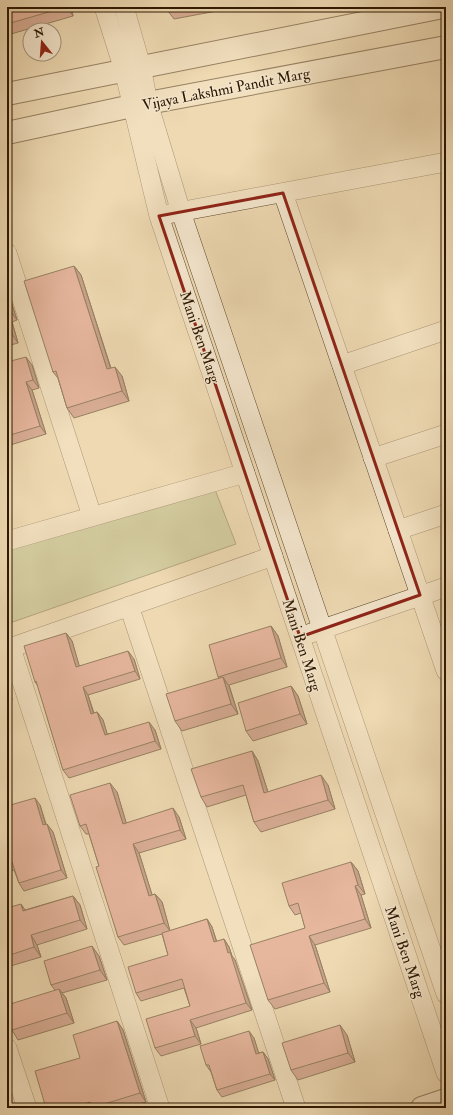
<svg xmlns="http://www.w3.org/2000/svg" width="453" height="1115" viewBox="0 0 453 1115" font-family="'IM FELL Double Pica',serif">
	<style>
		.green { fill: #b5c08f; stroke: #716c48 }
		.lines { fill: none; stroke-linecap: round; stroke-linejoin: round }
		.street-casing { stroke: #5d482d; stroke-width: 20 }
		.secondary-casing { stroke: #2d1801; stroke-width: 24 }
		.street { stroke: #f4e6cd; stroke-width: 19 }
		.secondary { stroke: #f4e6cd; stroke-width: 22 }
		.wall { fill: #bd7971; stroke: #2d1801 }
		.shaded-wall { fill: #9a635c; stroke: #2d1801 }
		.building { fill: #dc8d83; stroke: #2d1801 }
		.marked { fill: none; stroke: #8f2418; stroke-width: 3; stroke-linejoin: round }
		.labels { text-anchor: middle; stroke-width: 3; stroke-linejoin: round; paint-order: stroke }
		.street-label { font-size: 15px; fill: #2d1801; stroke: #f4e6cd }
	</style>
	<rect width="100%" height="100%" fill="#eed9b2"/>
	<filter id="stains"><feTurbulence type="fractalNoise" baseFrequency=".005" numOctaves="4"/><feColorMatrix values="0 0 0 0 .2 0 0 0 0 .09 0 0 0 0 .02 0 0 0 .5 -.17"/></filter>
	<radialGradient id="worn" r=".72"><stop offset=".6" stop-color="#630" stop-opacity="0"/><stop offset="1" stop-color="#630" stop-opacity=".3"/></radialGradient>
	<path class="green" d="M214,487L236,544L7,624V547Z"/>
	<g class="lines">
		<defs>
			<g id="street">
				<path d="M104,7L124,70L159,216L446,1073"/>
				<path d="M124,7L141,66L148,103L181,212L446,994"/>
				<path d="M283,193L446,671"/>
				<path d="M168,214L446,162"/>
				<path d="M7,253L92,516"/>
				<path d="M342,365L446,330"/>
				<path d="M373,458L446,434"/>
				<path d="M398,530L446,514"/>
				<path d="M7,541L245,473"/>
				<path d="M129,606L296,1108"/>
				<path d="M311,633L446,587"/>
				<path d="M11,648L160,1108"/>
				<path d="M7,649L273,556"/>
				<path d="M7,1048L27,1108"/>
			</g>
			<g id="secondary">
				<path d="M7,94L443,7"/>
				<path d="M7,133L132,106L446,47"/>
				<path d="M422,1108L446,1100"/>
			</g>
		</defs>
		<use href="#street" class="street-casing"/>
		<use href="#secondary" class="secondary-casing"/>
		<use href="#street" class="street"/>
		<use href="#secondary" class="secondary"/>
	</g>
	<g class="wall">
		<path d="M7,7H71L73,16L11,34L7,28Z"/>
		<path d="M165,7H238L174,19Z"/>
		<path d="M74,266L81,275L111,368L122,376L129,401L74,418L67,408L58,378L53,372Z"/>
		<path d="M7,289L17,320L12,322L18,343L7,346Z"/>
		<path d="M7,362L32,365L39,388L32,390L46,434L7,446Z"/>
		<path d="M271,626L278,636L287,667L229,685L238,714L182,731L175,721L219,678L218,677Z"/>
		<path d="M66,633L72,641L79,666L134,659L140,679L88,695L94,713L97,712L103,720L107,734L155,730L161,749L69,778L63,770L38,686L35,682Z"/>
		<path d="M7,683L12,700L7,702Z"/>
		<path d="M291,686L298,696L307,724L253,741L246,731Z"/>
		<path d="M252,751L258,761L268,792L328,785L335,809L261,832L254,822L246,795L207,807L201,797Z"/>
		<path d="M117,792L126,823L179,817L186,839L139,853L152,895L155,894L162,902L170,931L207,919L212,927L217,942L224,939L229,947L232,956L235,960L252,1010L196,1028L201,1044L161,1056L155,1048L190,1006L184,988L141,1001L136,993L168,955L162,934L124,945L118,937L99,866L89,834H86L80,826Z"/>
		<path d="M40,805L46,824L53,832L67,878L24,891L19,883L14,870L7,872V806Z"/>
		<path d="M351,862L358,871L365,894L361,895L371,928L315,945L330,992L275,1009L268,1000L305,928L301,913L295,915L289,906Z"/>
		<path d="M73,896L80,905L87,929L37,945L41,957L7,967V908L25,910Z"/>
		<path d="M99,956L107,980L62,993L66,998L74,1023L18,1040L12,1030L55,990L51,985Z"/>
		<path d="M117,1021L123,1030L146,1102L126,1108H46L80,1058Z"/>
		<path d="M347,1035L355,1062L298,1080L291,1070Z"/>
		<path d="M254,1038L258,1053L263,1052L268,1059L275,1080L222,1097L217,1090L211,1072L206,1065Z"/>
	</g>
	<g class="shaded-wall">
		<path d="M67,7H71L73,16Z"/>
		<path d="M74,266L81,275L114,379L107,369Z"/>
		<path d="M7,289L17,320L11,312L7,298Z"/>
		<path d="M7,315L12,322L18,343L12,334L7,317Z"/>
		<path d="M26,357L32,365L39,388L33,380Z"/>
		<path d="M115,367L122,376L129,401L122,391Z"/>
		<path d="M26,382L32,390L46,434L40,426Z"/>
		<path d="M271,626L278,636L287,667L281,658Z"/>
		<path d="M66,633L72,641L82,675L76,667Z"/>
		<path d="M128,651L134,659L140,679L135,671Z"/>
		<path d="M223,677L229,686L238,714L231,704Z"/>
		<path d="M7,683L12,700L7,693Z"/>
		<path d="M291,686L298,696L307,724L300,714Z"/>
		<path d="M83,687L88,695L96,722L91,714Z"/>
		<path d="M97,712L103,720L110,743L105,735Z"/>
		<path d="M149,722L155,730L161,749L155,741Z"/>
		<path d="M252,751L258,761L271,802L264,793Z"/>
		<path d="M321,775L328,785L335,809L328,800Z"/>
		<path d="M110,783L117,792L129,832L123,824Z"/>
		<path d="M35,798L40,805L48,833L43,825Z"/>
		<path d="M173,808L179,817L186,839L180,830Z"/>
		<path d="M47,824L53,832L67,878L61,870Z"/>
		<path d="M133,844L139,853L155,904L149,896Z"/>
		<path d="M351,862L358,871L365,894L358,885Z"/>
		<path d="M355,886L361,895L371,928L365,919Z"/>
		<path d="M155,894L162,902L170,931L164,923Z"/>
		<path d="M73,896L80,905L87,929L80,920Z"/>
		<path d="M21,904L28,914L23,911Z"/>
		<path d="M207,919L212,927L219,950L214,942Z"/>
		<path d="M31,935L37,945L41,957L34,947Z"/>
		<path d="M309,936L315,945L330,992L324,983Z"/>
		<path d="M224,939L229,947L232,956L235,960L252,1010L246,1003L228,953Z"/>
		<path d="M92,946L99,956L107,980L100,970Z"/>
		<path d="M59,989L66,998L74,1023L67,1013Z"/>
		<path d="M190,1020L196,1028L201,1044L195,1036Z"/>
		<path d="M117,1021L123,1030L146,1102L140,1093Z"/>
		<path d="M340,1025L347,1035L355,1062L348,1053Z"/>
		<path d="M249,1031L254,1038L261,1060L256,1054Z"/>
		<path d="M263,1052L268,1059L275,1080L270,1074Z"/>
	</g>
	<g class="building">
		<path d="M7,7H66L7,24Z"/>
		<path d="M74,266L107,369L115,367L122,391L67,408L56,371L53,372L24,281Z"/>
		<path d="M7,298L11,312L7,313Z"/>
		<path d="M7,317L12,334L7,336Z"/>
		<path d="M26,357L33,380L26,382L40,426L7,436V362Z"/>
		<path d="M271,626L281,658L218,677L209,645Z"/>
		<path d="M66,633L76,667L128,651L135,671L83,687L91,714L97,712L105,735L149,722L155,741L63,770L36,681L35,682L24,646Z"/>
		<path d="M223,677L231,704L175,721L166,694Z"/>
		<path d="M291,686L300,714L246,731L238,703Z"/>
		<path d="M252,751L264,793L321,775L328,800L254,822L243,785L201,797L191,769Z"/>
		<path d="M110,783L123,824L173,808L180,830L133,844L149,896L155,894L164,923L118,937L96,867L99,866L86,824L80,826L70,795Z"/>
		<path d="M35,798L43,825L47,824L61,870L19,883L12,862L7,863V806Z"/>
		<path d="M351,862L358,885L355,886L365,919L309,936L324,983L268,1000L250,945L305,928L298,903L289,906L282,883Z"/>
		<path d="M73,896L80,920L31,935L34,947L7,956V908L21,904L23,911Z"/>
		<path d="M207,919L214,942L224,939L228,953L230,952L246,1003L190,1020L195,1036L155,1048L146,1019L190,1006L182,979L136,993L128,967L168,955L162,933Z"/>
		<path d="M92,946L100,970L51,985L44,961Z"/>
		<path d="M59,989L67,1013L12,1030L7,1014V1005Z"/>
		<path d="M117,1021L140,1093L91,1108L90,1102L71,1108H46L35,1071L80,1058L73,1035Z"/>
		<path d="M340,1025L348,1053L291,1070L282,1043Z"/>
		<path d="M249,1031L256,1054L263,1052L270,1074L217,1090L209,1065H206L200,1046Z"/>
	</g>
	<path d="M0 0H453V1115H0ZM283,193L420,595L300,637L159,216Z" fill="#eed9b2" fill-opacity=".55" fill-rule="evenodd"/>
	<path class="marked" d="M283,193L420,595L300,637L159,216Z"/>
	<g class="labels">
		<g class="street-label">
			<text transform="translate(226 89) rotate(-11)" y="5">Vijaya Lakshmi Pandit Marg</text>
			<text transform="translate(200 337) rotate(71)" y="5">Mani Ben Marg</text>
			<text transform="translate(302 645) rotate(72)" y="5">Mani Ben Marg</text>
			<text transform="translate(405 952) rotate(71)" y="5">Mani Ben Marg</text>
		</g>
	</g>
	<rect width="453" height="1115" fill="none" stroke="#eed9b2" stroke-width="24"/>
	<rect x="8" y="8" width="437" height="1099" fill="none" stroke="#2d1801" stroke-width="2"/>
	<rect x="12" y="12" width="429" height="1091" fill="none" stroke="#2d1801"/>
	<g transform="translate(42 42) rotate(343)"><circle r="19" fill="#f4e6cd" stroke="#a4947b"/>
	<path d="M0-3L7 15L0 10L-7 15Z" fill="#8f2418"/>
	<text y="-6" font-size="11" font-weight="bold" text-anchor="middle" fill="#2d1801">N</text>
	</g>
	<rect width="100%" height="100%" filter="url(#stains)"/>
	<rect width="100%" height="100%" fill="url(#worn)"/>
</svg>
